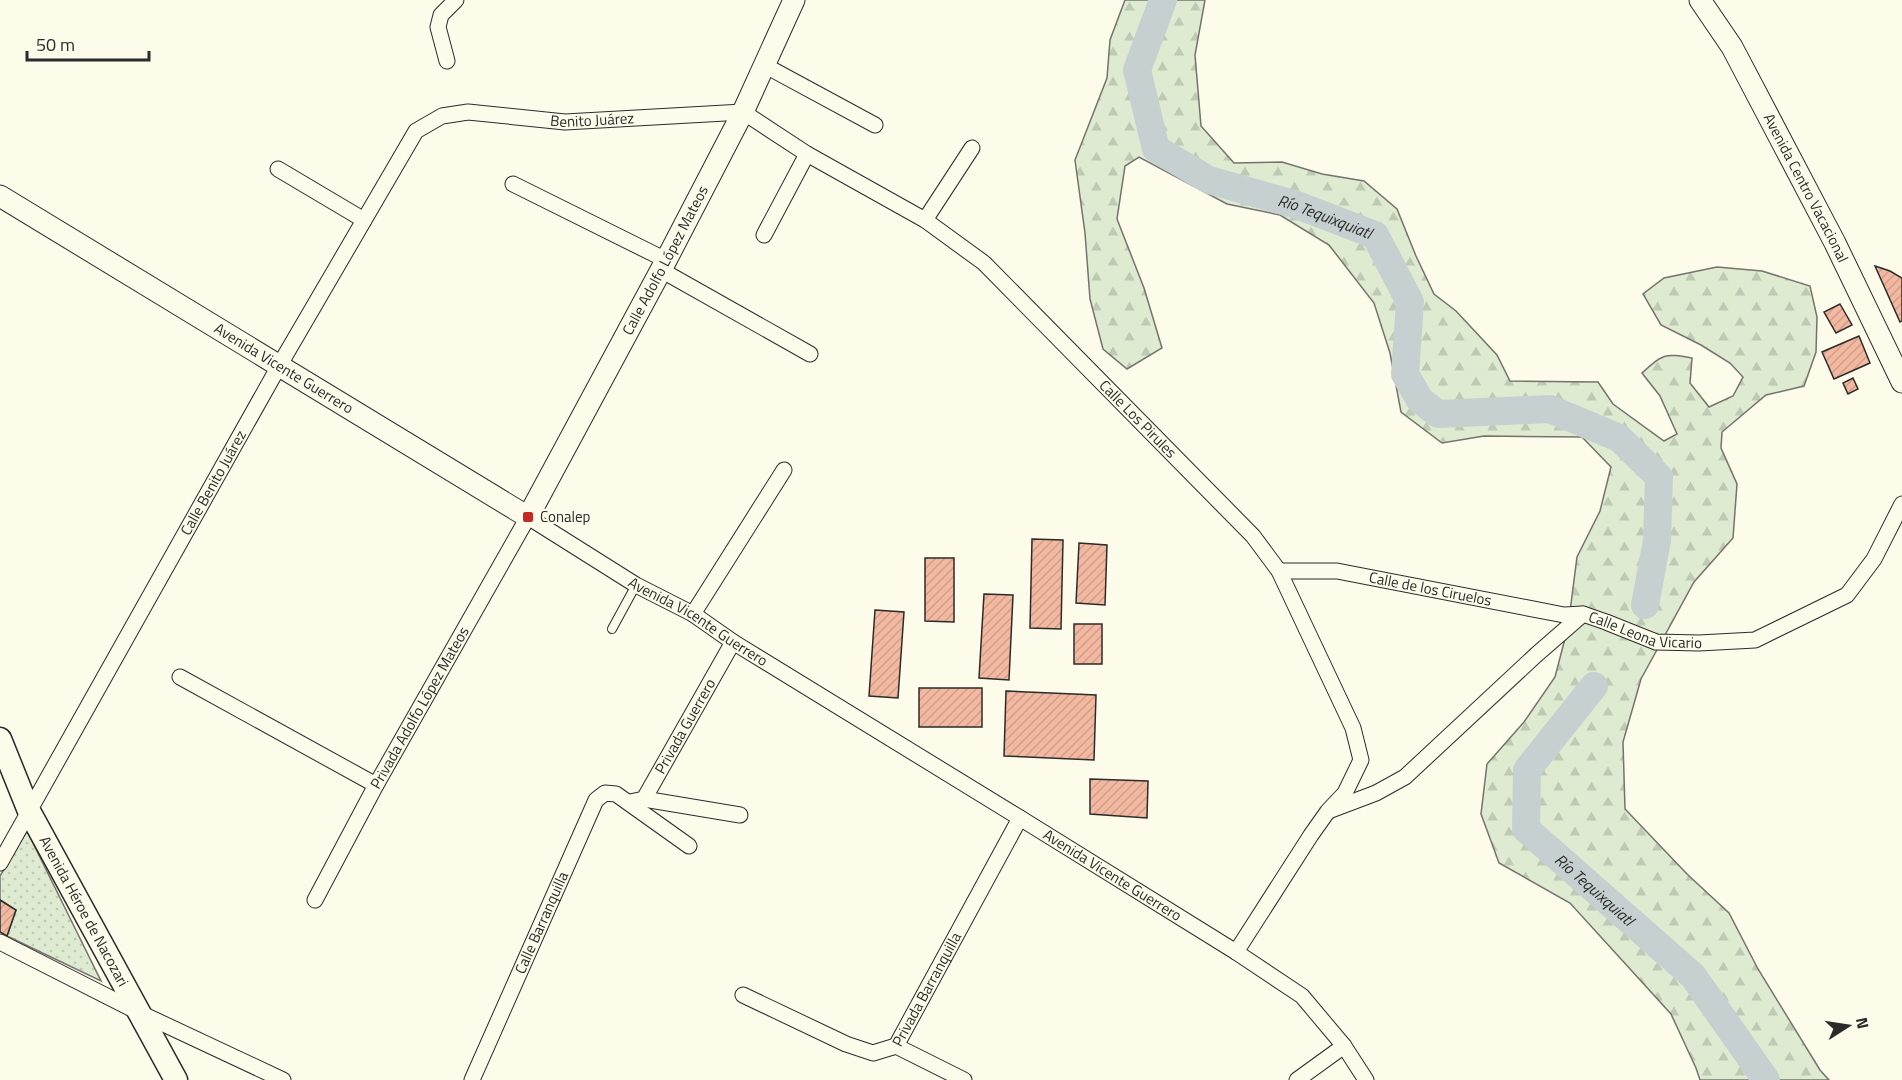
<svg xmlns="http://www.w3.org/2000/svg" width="1902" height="1080" viewBox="0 0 1902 1080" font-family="'Titillium Web',sans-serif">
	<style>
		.forest { fill: url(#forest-firs); stroke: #74746e; stroke-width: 1.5 }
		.park { fill: url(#park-dots); stroke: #74746e; stroke-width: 1.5 }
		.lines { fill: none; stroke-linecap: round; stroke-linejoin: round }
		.river { stroke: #c7d0d0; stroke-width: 28 }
		.building { fill: url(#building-hatch); stroke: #2b2b2b; stroke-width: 1.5 }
		.lane-casing { stroke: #2b2b2b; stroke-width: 10 }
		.street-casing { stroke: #2b2b2b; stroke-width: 17 }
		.secondary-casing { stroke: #2b2b2b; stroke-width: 23 }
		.primary-casing { stroke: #2b2b2b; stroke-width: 25 }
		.lane { stroke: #fdfbea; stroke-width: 8 }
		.street { stroke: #fdfbea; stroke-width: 15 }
		.secondary { stroke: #fdfbea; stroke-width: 21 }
		.primary { stroke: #fdfbea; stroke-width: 22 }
		.poi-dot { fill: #c62828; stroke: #fdfbea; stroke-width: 2 }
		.labels { text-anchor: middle; stroke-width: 4.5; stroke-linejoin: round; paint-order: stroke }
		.street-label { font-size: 15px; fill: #2b2b2b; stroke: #fdfbea }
		.poi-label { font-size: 15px; fill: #2b2b2b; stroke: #fdfbea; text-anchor: start }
		.water-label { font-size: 16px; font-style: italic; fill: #2b2b2b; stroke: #fdfbea }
	</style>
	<defs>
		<pattern id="forest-firs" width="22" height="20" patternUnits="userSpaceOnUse" patternTransform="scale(1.5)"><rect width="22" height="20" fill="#deebd1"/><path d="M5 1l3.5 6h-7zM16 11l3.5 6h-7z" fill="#bfcab4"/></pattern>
		<pattern id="park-dots" width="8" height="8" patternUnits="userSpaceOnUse" patternTransform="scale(1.5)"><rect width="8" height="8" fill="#deebd1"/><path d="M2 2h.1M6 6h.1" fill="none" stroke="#bfcab4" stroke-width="1.8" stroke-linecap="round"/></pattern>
		<pattern id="building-hatch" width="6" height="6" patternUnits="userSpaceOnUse" patternTransform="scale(1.5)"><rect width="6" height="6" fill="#f2b8a0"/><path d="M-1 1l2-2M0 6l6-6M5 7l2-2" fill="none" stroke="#d09e8a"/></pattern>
	</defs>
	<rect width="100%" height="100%" fill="#fdfbea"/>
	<path class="forest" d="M1125,0H1205L1195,55L1201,126L1234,163L1282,162L1322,174L1364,181L1397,209L1416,256L1434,294L1456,311L1497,355L1510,381L1598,382L1613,404L1664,441L1677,434L1660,396L1642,373C1663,354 1664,353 1692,358L1690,383L1709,407L1733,396L1743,377L1730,363L1701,345L1661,325L1643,294L1664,278L1717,267L1762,271L1810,286L1817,317L1816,352L1804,386L1766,395L1722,432L1721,448L1737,484L1733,538L1694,582L1641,679L1623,742L1625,809L1687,874L1729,913L1758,969L1820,1070L1829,1080H1700L1696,1068L1671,1014L1570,903L1499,863L1481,814L1487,764L1524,722L1555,677L1568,627L1577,557L1600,511L1611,467L1582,437L1484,436L1442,443L1401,412L1390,353L1374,303L1329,245L1280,215L1227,204L1139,157L1125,166L1117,219L1144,288L1162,348L1127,369L1103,349L1090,299L1085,233L1075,160L1107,78L1110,40Z"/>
	<path class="park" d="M27,831L101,981L7,936L16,910L0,900V876Z"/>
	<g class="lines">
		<g class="river">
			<path id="s1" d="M1163,0L1137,70L1156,149L1209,180L1297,205L1375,235L1410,302L1405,374L1420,400L1438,414L1550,409L1619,438L1659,477L1657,540L1645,605"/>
			<path id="s2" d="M1594,686L1527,770L1526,829L1693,976L1766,1080"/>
		</g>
	</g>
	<g class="building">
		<path d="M1875,266L1890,271L1902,278V321L1900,322Z"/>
		<path d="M1840,304L1852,325L1836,333L1824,312Z"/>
		<path d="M1859,336L1870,363L1834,379L1822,352Z"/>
		<path d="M1853,378L1858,389L1848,394L1843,383Z"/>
		<path d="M1032,539L1063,540L1061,629L1030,628Z"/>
		<path d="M1079,543L1107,545L1105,605L1076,603Z"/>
		<path d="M925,558H954V622L925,621Z"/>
		<path d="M984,594L1013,595L1009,680L979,678Z"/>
		<path d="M875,610L904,612L898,698L869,696Z"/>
		<rect x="1074" y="624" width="28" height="40"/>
		<rect x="919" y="688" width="63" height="39"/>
		<path d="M1006,691L1096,695L1094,760L1004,756Z"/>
		<path d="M1090,779L1148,781L1147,818L1090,814Z"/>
		<path d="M0,900L16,910L7,936L0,932Z"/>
	</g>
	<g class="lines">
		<defs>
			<path id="lane" d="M612,629L636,585"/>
			<g id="street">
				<path d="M447,61L438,27L441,15L456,0"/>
				<path d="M764,65L875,125"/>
				<path d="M278,169L364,220"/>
				<path d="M513,184L666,260"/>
				<path d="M925,220L972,148"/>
				<path d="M764,235L807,154"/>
				<path d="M661,270L810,354"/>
				<path id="s3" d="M1279,571H1337L1564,615L1583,614"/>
				<path d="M693,614L784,470"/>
				<path d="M180,677L376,785"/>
				<path d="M644,799L740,815"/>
				<path id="s4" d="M630,802L644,799L733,642"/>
				<path id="s5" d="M1331,810L1376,793L1405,777L1536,655L1583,614L1606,622L1656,642L1699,643L1755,640L1847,595L1874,559L1902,504"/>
				<path id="s6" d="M0,863L279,366L416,131L442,116L468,112L565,122L743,112L807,154L925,220L984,263L1253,536L1279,571L1353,728L1361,760L1345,793L1328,811L1311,835L1236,952"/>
				<path id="s7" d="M315,900L376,785L528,517L636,585L693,614L733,642L1020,818L1236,952L1302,996L1344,1046L1366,1080"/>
				<path d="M0,942L138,1012L283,1080"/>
				<path id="s8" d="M743,995L846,1044L873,1053L896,1046L1020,818"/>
				<path d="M896,1046L964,1080"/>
				<path id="s9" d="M472,1080L596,800L605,793L616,794L689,846"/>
				<path d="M1297,1080L1344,1046"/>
			</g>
			<g id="secondary">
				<path id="s10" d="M1700,0L1732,47L1835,243L1902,382"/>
				<path id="s11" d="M0,196L528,517L661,270L743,112L794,0"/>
			</g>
			<g id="primary">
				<path id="s12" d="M0,739L29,811L176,1080"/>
			</g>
		</defs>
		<use href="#lane" class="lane-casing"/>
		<use href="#street" class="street-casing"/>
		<use href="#secondary" class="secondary-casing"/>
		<use href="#primary" class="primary-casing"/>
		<use href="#lane" class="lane"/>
		<use href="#street" class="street"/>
		<use href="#secondary" class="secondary"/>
		<use href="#primary" class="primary"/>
	</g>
	<rect class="poi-dot" x="522" y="511" width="12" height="12" rx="3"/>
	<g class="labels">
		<g class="street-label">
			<text dy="5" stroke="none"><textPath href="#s6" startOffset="1023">Benito Juárez</textPath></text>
			<text dy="5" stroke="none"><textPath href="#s10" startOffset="216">Avenida Centro Vacacional</textPath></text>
			<text dy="5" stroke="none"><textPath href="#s11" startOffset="909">Calle Adolfo López Mateos</textPath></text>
			<text dy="5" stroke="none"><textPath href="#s11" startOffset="332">Avenida Vicente Guerrero</textPath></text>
			<text dy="5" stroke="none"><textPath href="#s6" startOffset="1678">Calle Los Pirules</textPath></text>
			<text dy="5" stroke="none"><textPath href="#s6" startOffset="436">Calle Benito Juárez</textPath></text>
			<text dy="5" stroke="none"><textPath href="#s3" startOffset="153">Calle de los Ciruelos</textPath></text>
			<text dy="5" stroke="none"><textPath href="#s7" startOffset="638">Avenida Vicente Guerrero</textPath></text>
			<text dy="5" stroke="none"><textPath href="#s5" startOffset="388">Calle Leona Vicario</textPath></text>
			<text dy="5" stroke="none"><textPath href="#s7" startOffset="219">Privada Adolfo López Mateos</textPath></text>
			<text dy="5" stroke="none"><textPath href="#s4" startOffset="98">Privada Guerrero</textPath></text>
			<text dy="5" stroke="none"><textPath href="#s7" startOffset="1124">Avenida Vicente Guerrero</textPath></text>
			<text dy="5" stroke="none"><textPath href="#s12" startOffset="192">Avenida Héroe de Nacozari</textPath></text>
			<text dy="5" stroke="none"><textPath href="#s9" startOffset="172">Calle Barranquilla</textPath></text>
			<text dy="5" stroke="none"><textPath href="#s8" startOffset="231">Privada Barranquilla</textPath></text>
		</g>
		<g class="poi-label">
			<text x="540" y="522">Conalep</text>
		</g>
		<g class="water-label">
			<text dy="6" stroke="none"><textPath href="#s1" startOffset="339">Río Tequixquiatl</textPath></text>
			<text dy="6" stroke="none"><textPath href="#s2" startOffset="258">Río Tequixquiatl</textPath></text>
		</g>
	</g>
	<g transform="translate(1848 1026) rotate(78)" stroke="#fdfbea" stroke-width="4.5" paint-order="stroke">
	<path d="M0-4.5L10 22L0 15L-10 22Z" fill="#2b2b2b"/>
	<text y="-9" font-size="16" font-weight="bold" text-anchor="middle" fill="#2b2b2b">N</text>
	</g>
	<path d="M27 51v9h122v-9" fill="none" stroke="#2b2b2b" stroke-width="3"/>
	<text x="36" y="51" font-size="18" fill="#2b2b2b" stroke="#fdfbea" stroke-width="4.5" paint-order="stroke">50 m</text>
</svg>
